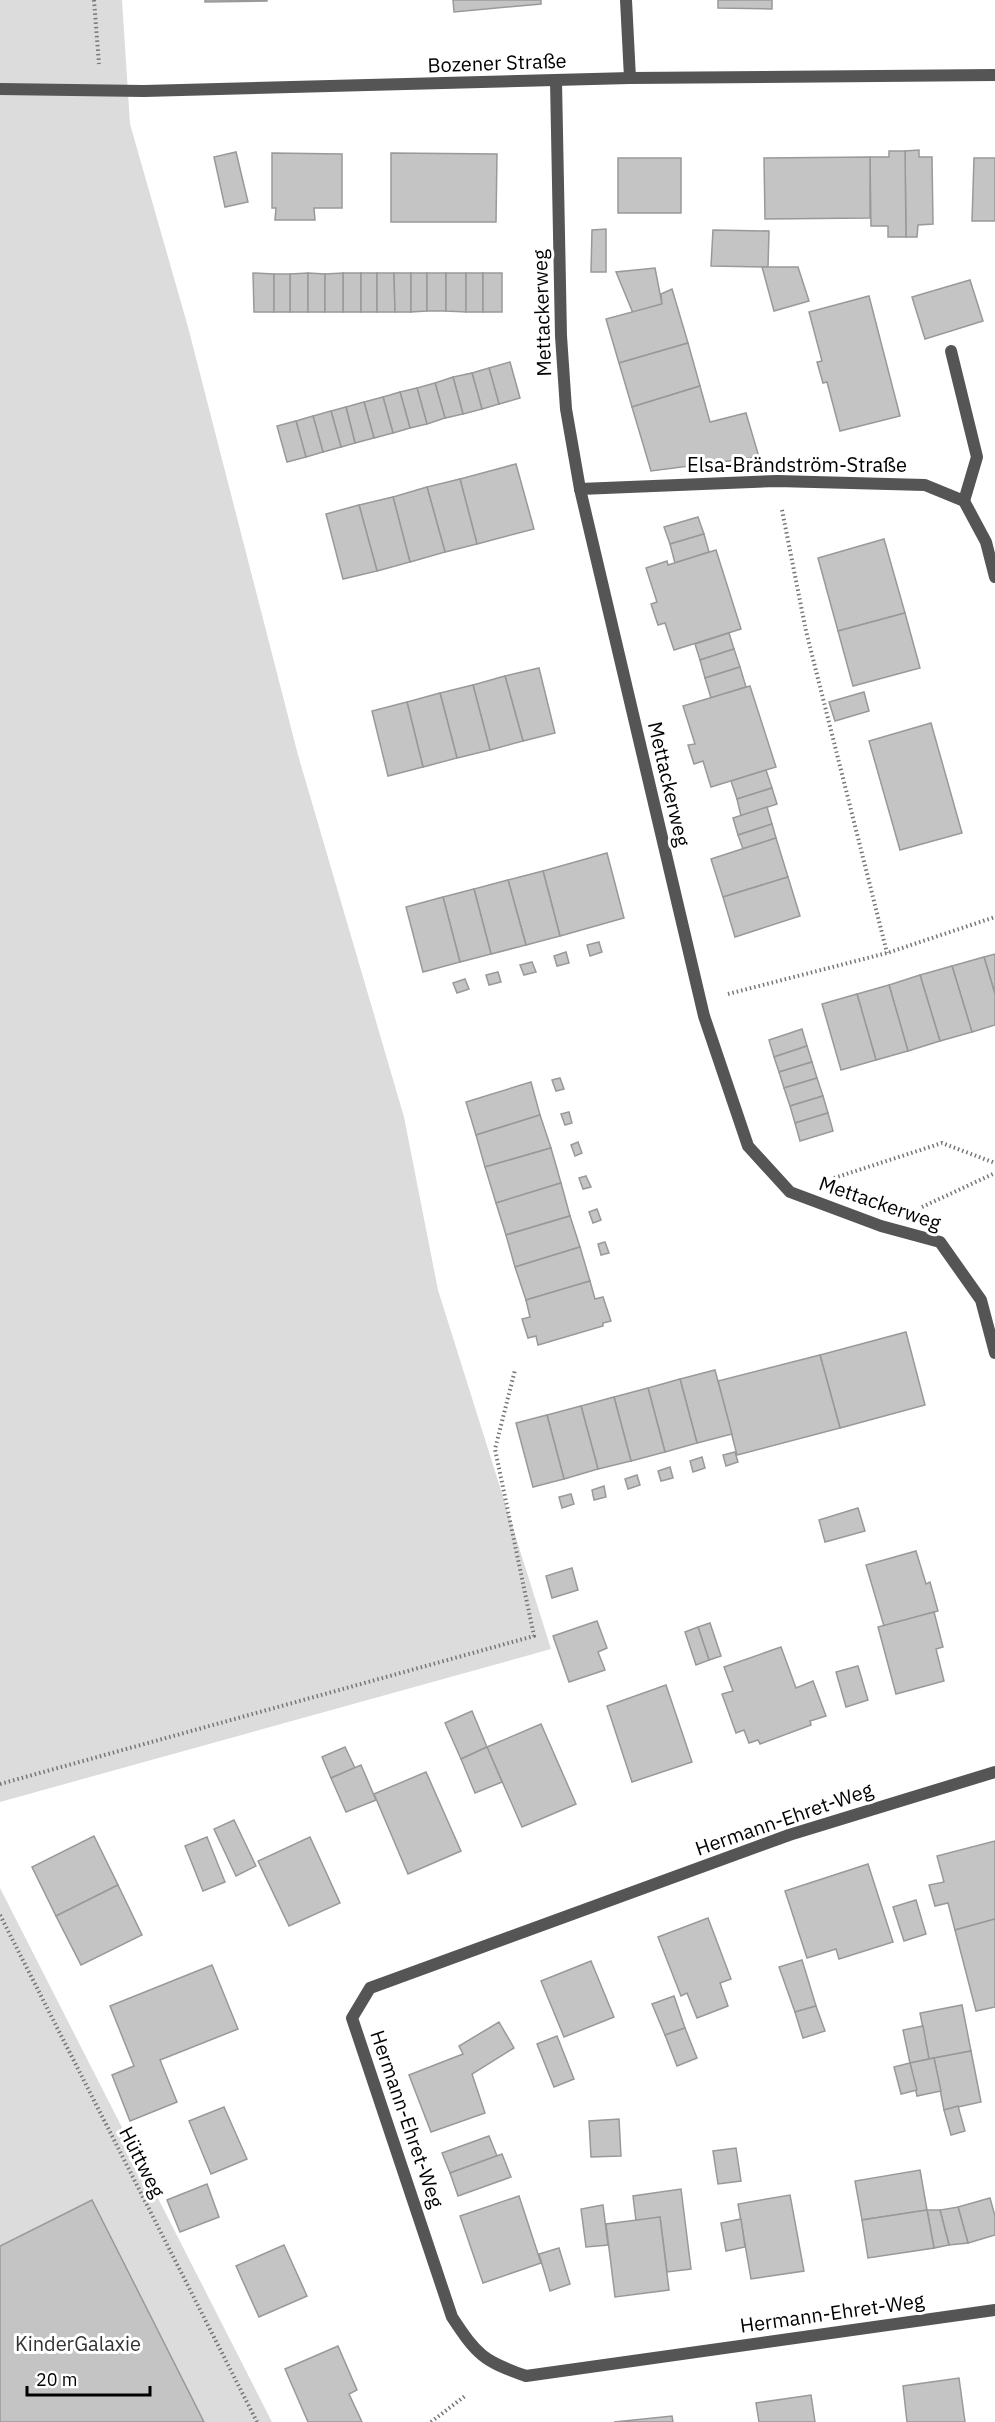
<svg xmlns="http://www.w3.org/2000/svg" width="995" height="2422" viewBox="0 0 995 2422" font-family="'IBM Plex Sans',sans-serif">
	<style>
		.green { fill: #dcdcdc }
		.building { fill: #c4c4c4; stroke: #999; stroke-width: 1.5 }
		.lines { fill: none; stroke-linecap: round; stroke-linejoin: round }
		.path { stroke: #777; stroke-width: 4; stroke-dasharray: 1.5 3; stroke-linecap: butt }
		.service { stroke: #555; stroke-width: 12 }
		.minor { stroke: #555; stroke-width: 12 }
		.labels { text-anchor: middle; stroke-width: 6; stroke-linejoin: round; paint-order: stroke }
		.street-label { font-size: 20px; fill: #000; stroke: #fff }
		.park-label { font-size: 20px; fill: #333; stroke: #fff }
	</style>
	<rect width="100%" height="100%" fill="#fff"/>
	<g class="green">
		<path d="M0,0H122L130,124L188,327L298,755L404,1117L438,1290L551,1649L0,1802Z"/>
		<path d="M0,1888L272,2422H0Z"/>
	</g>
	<g class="building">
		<path d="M205,0H267V1L205,2Z"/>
		<path d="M453,0H541V4L454,12Z"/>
		<path d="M718,0H772V9L718,8Z"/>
		<path d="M919,150V157H932L933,224L918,225L917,237H906L905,151Z"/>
		<path d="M889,151H905L906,237H888V226H871L870,157H889Z"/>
		<path d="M236,152L248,202L225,207L214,157Z"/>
		<path d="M272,153L342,154V208H314L315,220H275L276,208H272Z"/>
		<path d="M391,153L497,154L496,222H391Z"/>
		<path d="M870,157V218L765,219L764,158Z"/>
		<rect x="618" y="158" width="63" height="55"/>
		<path d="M974,158H995V221H972Z"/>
		<path d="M606,229V272H591L592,230Z"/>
		<path d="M713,230L769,231L768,267L711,266Z"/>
		<path d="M762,267H798L809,301L774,311Z"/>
		<path d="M655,268L662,304L633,313L616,272Z"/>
		<path d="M253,273L274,274V312H254Z"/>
		<path d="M308,273V312H290V274Z"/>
		<path d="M308,273L325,274V312H308Z"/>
		<rect x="343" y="273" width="18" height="39"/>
		<path d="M343,273V312H325V274Z"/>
		<rect x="361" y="273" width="16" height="39"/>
		<path d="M377,273H394L395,312H377Z"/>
		<path d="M394,273H411V312H395Z"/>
		<path d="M411,273H427V311L411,312Z"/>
		<rect x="427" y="273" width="19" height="38"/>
		<path d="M446,273H466V312L446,311Z"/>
		<rect x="466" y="273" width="17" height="39"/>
		<rect x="483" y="273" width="19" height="39"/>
		<rect x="274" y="274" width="16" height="38"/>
		<path d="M970,280L983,321L925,339L912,297Z"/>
		<path d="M672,289L688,343L619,363L606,319L662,304L661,294Z"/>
		<path d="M869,296L900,416L840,431L827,382L823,383L817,362L822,361L809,312Z"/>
		<path d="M688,343L700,386L632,407L619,363Z"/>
		<path d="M510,362L520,398L499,404L489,368Z"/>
		<path d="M489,368L499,404L482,409L472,373Z"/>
		<path d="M472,373L482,409L463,414L453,377Z"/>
		<path d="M453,377L463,414L445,418L435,383Z"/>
		<path d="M435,383L445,418L427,424L417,388Z"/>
		<path d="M700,386L710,422L746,413L759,457L651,471L632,407Z"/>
		<path d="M417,388L427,424L410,428L400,392Z"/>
		<path d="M400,392L410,428L393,433L383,397Z"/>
		<path d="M383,397L393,433L374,438L364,402Z"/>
		<path d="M364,402L374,438L355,443L346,407Z"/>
		<path d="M346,407L355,443L341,447L331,411Z"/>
		<path d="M331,411L341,447L323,452L313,416Z"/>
		<path d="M313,416L323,452L306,457L296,421Z"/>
		<path d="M296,421L306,457L287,462L277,426Z"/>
		<path d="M516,464L534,529L477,544L460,479Z"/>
		<path d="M460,479L477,544L445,552L427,487Z"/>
		<path d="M427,487L445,552L410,562L393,497Z"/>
		<path d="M393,497L410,562L377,571L359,505Z"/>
		<path d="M359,505L377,571L343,579L326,514Z"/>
		<path d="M698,517L704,534L670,544L664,527Z"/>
		<path d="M704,534L709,552L675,563L670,544Z"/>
		<path d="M884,539L905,613L838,631L818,558Z"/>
		<path d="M716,550L741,629L674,650L665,623L658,625L651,604L657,602L646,568L667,561L668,565Z"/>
		<path d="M905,613L920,668L853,686L838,631Z"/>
		<path d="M729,633L734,649L700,660L695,644Z"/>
		<path d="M734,649L740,667L705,678L700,660Z"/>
		<path d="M740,667L746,687L711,698L705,678Z"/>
		<path d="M539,668L555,733L523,741L505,676Z"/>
		<path d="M505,676L523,741L490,750L473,685Z"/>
		<path d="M473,685L490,750L457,758L440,693Z"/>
		<path d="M750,686L776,767L711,787L703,761L694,764L688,745L695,744L683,706Z"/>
		<path d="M864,692L869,711L835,721L829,702Z"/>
		<path d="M440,693L457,758L423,767L407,702Z"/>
		<path d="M407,702L423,767L388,776L372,711Z"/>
		<path d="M931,723L962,833L900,850L869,741Z"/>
		<path d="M766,770L772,788L737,799L731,781Z"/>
		<path d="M772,788L777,804L741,816L737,799Z"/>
		<path d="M767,807L772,824L738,835L733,818Z"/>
		<path d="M772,824L776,838L743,849L738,835Z"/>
		<path d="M776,838L788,877L723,897L711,859Z"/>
		<path d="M607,853L624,918L560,936L543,871Z"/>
		<path d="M543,871L560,936L526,945L508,880Z"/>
		<path d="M788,877L800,916L735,937L723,897Z"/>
		<path d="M508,880L526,945L491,954L474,889Z"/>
		<path d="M474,889L491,954L460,962L443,897Z"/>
		<path d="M443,897L460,962L423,972L406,907Z"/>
		<path d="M599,942L602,952L590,956L587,945Z"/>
		<path d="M566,952L569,963L557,966L554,956Z"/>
		<path d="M995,954V994L984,957Z"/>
		<path d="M984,957L995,994V1025L972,1032L952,966Z"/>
		<path d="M532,962L536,972L524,975L520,965Z"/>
		<path d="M952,966L972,1032L940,1041L920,975Z"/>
		<path d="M498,972L501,982L489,985L486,975Z"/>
		<path d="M920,975L940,1041L908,1051L889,985Z"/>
		<path d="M465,979L469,989L457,993L453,983Z"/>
		<path d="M889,985L908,1051L876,1060L857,994Z"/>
		<path d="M857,994L876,1060L841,1070L822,1004Z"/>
		<path d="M802,1029L807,1046L774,1057L769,1040Z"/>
		<path d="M807,1046L812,1062L779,1072L774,1057Z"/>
		<path d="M812,1062L817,1078L784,1088L779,1072Z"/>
		<path d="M560,1078L564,1089L556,1091L552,1080Z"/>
		<path d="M817,1078L823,1096L790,1106L784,1088Z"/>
		<path d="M531,1082L540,1115L476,1135L466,1102Z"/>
		<path d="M823,1096L828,1113L795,1123L790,1106Z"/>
		<path d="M569,1112L572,1123L565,1125L561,1114Z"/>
		<path d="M828,1113L833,1131L800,1141L795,1123Z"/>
		<path d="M540,1115L551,1148L485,1167L476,1135Z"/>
		<path d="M578,1142L582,1153L575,1156L571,1145Z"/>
		<path d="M551,1148L561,1183L496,1203L485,1167Z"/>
		<path d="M586,1176L591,1187L583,1189L579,1178Z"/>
		<path d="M561,1183L570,1216L506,1235L496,1203Z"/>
		<path d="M597,1209L601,1220L593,1223L589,1212Z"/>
		<path d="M570,1216L580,1247L515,1267L506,1235Z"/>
		<path d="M605,1242L609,1253L601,1255L598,1244Z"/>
		<path d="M580,1247L590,1281L526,1300L515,1267Z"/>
		<path d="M590,1281L595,1299L603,1297L611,1321L603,1323V1326L538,1345L536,1336L528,1338L522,1319L530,1317L526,1300Z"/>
		<path d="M906,1332L925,1405L840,1428L820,1355Z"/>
		<path d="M820,1355L840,1428L737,1455L718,1381Z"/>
		<path d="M715,1370L732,1434L697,1443L680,1379Z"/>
		<path d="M680,1379L697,1443L665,1452L648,1388Z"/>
		<path d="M648,1388L665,1452L631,1461L614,1397Z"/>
		<path d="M614,1397L631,1461L598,1469L581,1406Z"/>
		<path d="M581,1406L598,1469L564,1479L547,1415Z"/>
		<path d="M547,1415L564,1479L533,1487L516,1423Z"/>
		<path d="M735,1452L738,1462L726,1466L723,1455Z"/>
		<path d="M702,1457L705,1468L693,1472L690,1461Z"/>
		<path d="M670,1467L673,1478L661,1481L658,1471Z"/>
		<path d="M637,1475L640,1485L628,1489L625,1479Z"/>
		<path d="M604,1486L606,1497L594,1500L592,1490Z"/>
		<path d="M571,1494L574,1504L562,1508L559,1497Z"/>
		<path d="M858,1508L865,1531L825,1542L819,1520Z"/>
		<path d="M916,1551L926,1584L930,1582L938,1611L884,1626L866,1565Z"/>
		<path d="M572,1568L578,1590L552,1598L546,1576Z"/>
		<path d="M934,1612L943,1647L936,1649L944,1681L896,1694L878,1627Z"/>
		<path d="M597,1621L607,1648L598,1652L605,1670L569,1682L553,1636Z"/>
		<path d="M710,1623L721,1656L709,1660L698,1627Z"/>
		<path d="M698,1627L709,1660L696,1665L685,1632Z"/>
		<path d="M781,1647L796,1688L813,1681L826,1716L810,1721L811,1725L760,1744L758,1740L749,1743L744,1730L736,1733L722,1694L733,1691L724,1667Z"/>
		<path d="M858,1666L868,1700L846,1707L836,1672Z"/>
		<path d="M666,1685L692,1762L632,1782L607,1706Z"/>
		<path d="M472,1711L487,1747L461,1759L445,1723Z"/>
		<path d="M541,1724L576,1804L522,1827L487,1747Z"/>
		<path d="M345,1747L355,1768L331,1778L322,1757Z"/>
		<path d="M487,1747L502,1782L475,1793L461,1759Z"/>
		<path d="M361,1765L376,1800L346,1812L331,1778Z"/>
		<path d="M426,1772L461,1851L408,1874L374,1794Z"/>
		<path d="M234,1820L256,1866L236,1876L214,1829Z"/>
		<path d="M94,1836L118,1885L56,1916L32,1867Z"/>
		<path d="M207,1837L225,1882L203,1891L185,1846Z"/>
		<path d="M310,1837L340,1903L289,1926L258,1861Z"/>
		<path d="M995,1841V1919L955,1930L948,1903L935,1906L929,1885L944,1882L937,1856Z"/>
		<path d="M868,1864L893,1942L839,1959L836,1949L807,1958L785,1891Z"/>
		<path d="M118,1885L142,1935L81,1965L56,1916Z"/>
		<path d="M916,1900L926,1934L904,1941L893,1907Z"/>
		<path d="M708,1918L731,1979L720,1983L728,2006L697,2018L687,1993L681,1996L658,1937Z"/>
		<path d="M995,1919V2007L976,2011L955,1930Z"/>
		<path d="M802,1960L816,2006L795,2012L779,1967Z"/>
		<path d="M591,1961L614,2017L564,2037L541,1981Z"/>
		<path d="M212,1965L238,2029L160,2060L177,2102L130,2121L112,2075L134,2066L110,2006Z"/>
		<path d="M674,1996L685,2028L665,2035L652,2004Z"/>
		<path d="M962,2005L971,2051L929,2059L920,2013Z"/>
		<path d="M816,2006L825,2031L803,2038L795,2012Z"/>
		<path d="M499,2022L514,2048L472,2074L485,2113L431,2132L409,2075L463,2054L459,2046Z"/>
		<path d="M923,2026L929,2059L910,2063L903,2030Z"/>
		<path d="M685,2028L697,2058L677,2066L665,2035Z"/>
		<path d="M557,2036L574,2079L554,2087L537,2044Z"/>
		<path d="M971,2051L981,2102L944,2110L934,2058Z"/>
		<path d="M934,2058L941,2091L917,2096L910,2063Z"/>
		<path d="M910,2063L917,2090L901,2094L894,2067Z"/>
		<path d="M958,2106L965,2131L951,2135L944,2110Z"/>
		<path d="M224,2107L247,2159L211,2174L189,2121Z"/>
		<path d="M619,2119L621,2156L591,2157L589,2121Z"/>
		<path d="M489,2136L497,2156L450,2173L442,2153Z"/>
		<path d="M736,2148L741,2181L718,2184L713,2151Z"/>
		<path d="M502,2154L511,2177L458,2196L450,2173Z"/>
		<path d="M920,2170L927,2210L862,2220L855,2181Z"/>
		<path d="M207,2184L219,2217L180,2232L167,2200Z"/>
		<path d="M681,2189L691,2269L667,2272L660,2217L636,2221L633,2196Z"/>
		<path d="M790,2195L804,2271L751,2279L738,2204Z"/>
		<path d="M519,2196L541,2263L483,2283L460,2216Z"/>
		<path d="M990,2198L995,2216V2235L968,2243L958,2207Z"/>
		<path d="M92,2200L204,2422H0V2246Z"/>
		<path d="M603,2205L608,2245L586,2247L581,2209Z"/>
		<path d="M958,2207L968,2243L949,2245L940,2210Z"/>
		<path d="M927,2210H940L949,2245L934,2248Z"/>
		<path d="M927,2210L934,2248L868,2258L862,2220Z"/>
		<path d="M660,2217L669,2290L615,2297L606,2224Z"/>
		<path d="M741,2219L745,2247L726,2251L721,2223Z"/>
		<path d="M284,2245L307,2296L259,2317L236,2266Z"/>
		<path d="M559,2248L570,2284L550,2291L539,2254Z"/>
		<path d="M338,2346L357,2390L349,2394L362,2422H308L285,2369Z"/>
		<path d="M959,2378L965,2422H907L903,2386Z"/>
		<path d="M811,2395L815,2422H759L756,2403Z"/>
		<path d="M672,2416L673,2422H614Z"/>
	</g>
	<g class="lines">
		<g class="path">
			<path d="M94,0L99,64"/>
			<path d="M782,510L806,631L887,953"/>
			<path d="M728,994L887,953L995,917"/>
			<path d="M834,1178L942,1143L995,1163"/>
			<path d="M922,1207L995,1173"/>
			<path d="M0,1784L534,1636L495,1449L515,1370"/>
			<path d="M0,1915L257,2422"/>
			<path d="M431,2422L465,2396"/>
		</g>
		<path class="service" d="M951,351L977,457L964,501"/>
		<g class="minor">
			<path d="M626,0L630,78"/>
			<path d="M556,81L561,336L566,409L580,489L704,1016L748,1146L790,1192L881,1226L940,1242L981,1300L995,1353"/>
			<path d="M0,89L144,91L630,78L995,75"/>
			<path d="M580,489L777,481L925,485L964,501L986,542L995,577"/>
			<path d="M995,1772L789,1835L370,1988L352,2018L452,2317C477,2355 483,2361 526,2376L995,2310"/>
		</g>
	</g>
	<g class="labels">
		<g class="street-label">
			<text transform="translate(497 63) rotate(-2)" y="7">Bozener Straße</text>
			<text transform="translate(542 313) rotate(-92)" y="7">Mettackerweg</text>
			<text x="797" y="472">Elsa-Brändström-Straße</text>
			<text transform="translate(669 784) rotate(77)" y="7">Mettackerweg</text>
			<text transform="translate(880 1203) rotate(19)" y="7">Mettackerweg</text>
			<text transform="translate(784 1819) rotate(-19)" y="7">Hermann-Ehret-Weg</text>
			<text transform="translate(407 2119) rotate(71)" y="7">Hermann-Ehret-Weg</text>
			<text transform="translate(142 2162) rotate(63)" y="7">Hüttweg</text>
			<text transform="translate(832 2313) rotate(-8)" y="7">Hermann-Ehret-Weg</text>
		</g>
		<g class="park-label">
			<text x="78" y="2351">KinderGalaxie</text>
		</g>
	</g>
	<path d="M27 2386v9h123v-9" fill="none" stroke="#000000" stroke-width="3"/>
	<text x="36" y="2386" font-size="18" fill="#000000" stroke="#ffffff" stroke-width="4.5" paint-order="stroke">20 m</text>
</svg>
